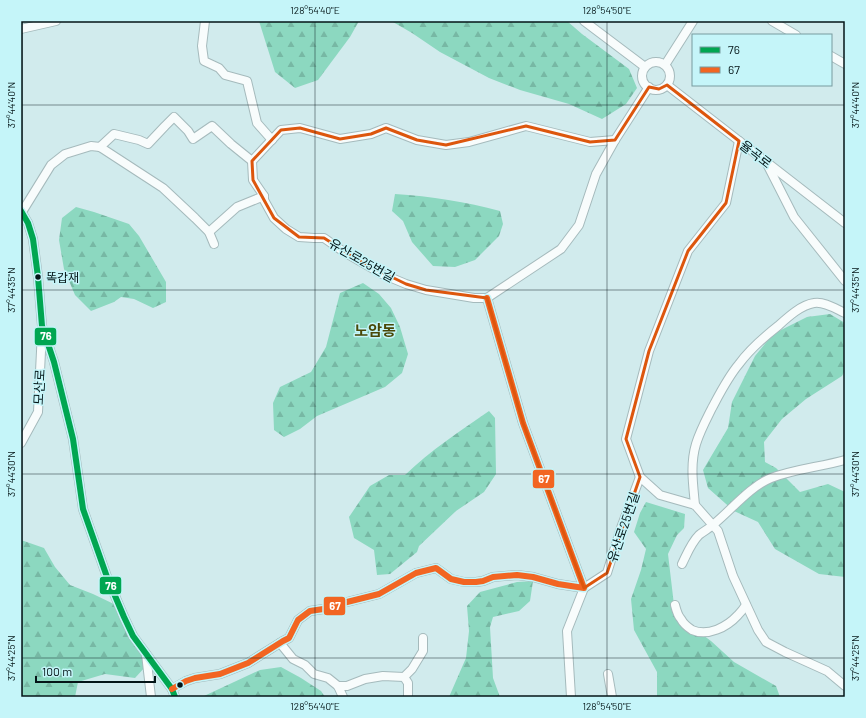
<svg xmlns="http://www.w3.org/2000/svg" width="866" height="718" viewBox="0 0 866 718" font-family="Barlow,'Noto Sans KR',sans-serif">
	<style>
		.forest { fill: url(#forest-firs) }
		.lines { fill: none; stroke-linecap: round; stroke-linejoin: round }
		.minor-casing { stroke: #a5babc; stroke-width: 10 }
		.minor { stroke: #f8fcfc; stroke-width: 8 }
		.bus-1-casing { stroke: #c5f5f9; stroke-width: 9 }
		.bus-2-casing { stroke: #c5f5f9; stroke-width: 9 }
		.bus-1 { stroke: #00a651; stroke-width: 6 }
		.bus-2 { stroke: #f26522; stroke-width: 6 }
		.marked { fill: none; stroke: #dd560d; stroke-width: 3; stroke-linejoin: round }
		.ticks { fill: none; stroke: #041517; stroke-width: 1; stroke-opacity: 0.45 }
		.bus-dot { fill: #041517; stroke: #c5f5f9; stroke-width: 1.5 }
		.labels { text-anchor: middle; stroke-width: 3; stroke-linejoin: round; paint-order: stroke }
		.bus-label { font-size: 12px; fill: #041517; stroke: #c5f5f9; text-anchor: start }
		.street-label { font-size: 13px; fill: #041517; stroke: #c5f5f9 }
		.quarter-label { font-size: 15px; font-weight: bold; fill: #494807; stroke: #c5f5f9 }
		.line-badge { stroke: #c5f5f9; stroke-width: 1.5 }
		.badge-label { font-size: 11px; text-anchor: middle; font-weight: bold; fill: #fff }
		.neatline { fill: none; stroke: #041517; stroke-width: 1.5 }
		.ticks-label { font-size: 10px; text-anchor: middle; fill: #041517 }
	</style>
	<defs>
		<pattern id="forest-firs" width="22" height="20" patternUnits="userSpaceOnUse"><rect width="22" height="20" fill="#8cd8c0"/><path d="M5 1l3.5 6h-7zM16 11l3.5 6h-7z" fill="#77b8a4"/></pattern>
	</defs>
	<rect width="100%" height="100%" fill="#d1ebed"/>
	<g class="forest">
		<path d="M259,21H359L350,37L318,80L295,88L275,72Z"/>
		<path d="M386,21H567L582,34L629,69L637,88L626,104L602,119L569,104L520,90L489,78L440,52L412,33L393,22Z"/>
		<path d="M395,194C431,196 466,202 500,211L503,224L499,236L475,260L455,267L433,266L412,242L403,221L392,211Z"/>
		<path d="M76,207L94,212L129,224L139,236L166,282V302L153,308L134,299L121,297L114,302L91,311L75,295L64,269L59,240L62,218Z"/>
		<path d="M363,283L379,294L391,308L400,327L408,354L402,373L385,387L317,416L300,429L284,437L274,430L273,403L280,387L311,372L326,347L340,293Z"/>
		<path d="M830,314L845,323V370L842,376L806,399L782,419L764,442L765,462L776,468L800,492L828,484L845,492V577L819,574L775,549L758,522L734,511L708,488L703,470L728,428L732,402L755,356L773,334L807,317Z"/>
		<path d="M489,411L495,418L496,474L484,492L456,511L419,546L417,552L390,574L377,575L374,550L354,538L349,517L370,486L389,475H405C431,450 460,431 489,411Z"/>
		<path d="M646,502L685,514L684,528L677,535L668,554L674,605L684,621L711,641L734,662L776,686L780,697H657V672L634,630L631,599L641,570L646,549L634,532L640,513Z"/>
		<path d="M21,540L44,548L55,567L70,585L93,594L118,606L126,631L145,655L146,666L135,678L105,674L78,682L75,697H21Z"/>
		<path d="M533,581L530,601L519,611L493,617L490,627L493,678L500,697H449L466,658L469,631L467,606L480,592L517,582Z"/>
		<path d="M281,667L301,678L321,691L325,697H204V696L260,670Z"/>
	</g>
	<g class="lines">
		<defs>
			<g id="minor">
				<path d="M205,21L202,46L204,61L219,68L225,75L247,81L257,123L272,140"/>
				<path d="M584,21L645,67"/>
				<path d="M772,21L796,35"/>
				<path d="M21,29L56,21"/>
				<path d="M831,56L845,64"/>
				<circle cx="656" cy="76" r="14"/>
				<path d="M665,65L693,21"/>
				<path d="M667,85L845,223"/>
				<path d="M739,141L726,203L688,251L649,351L626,439L640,477L660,495L695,505L718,531L733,576L758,630L766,642L785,652L827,671L845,686"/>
				<path d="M100,147L114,134L139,140L148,144L165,126L174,117L188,131L193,139L212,126L231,144L252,161"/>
				<path d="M767,164L794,217L845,281"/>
				<path d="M21,211L28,223L33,239L38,277L42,326L54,362L73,439L83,509L107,577L124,617L133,636L172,689L175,697"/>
				<path d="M22,212L51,165L65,154L91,146L100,147L163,188L195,218L209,232L214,244"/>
				<path d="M209,232L237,207L264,196"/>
				<path d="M487,298H474L426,290L406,284L382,274L344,252L324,238H314L299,237L286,229L274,218L264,200V196L253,180L252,161L281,130L300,128L340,139L371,134L386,128L417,140L446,145L469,142L526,126L590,142L615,140"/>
				<path d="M487,298L561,249L579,225L596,174L615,140L649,87"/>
				<path d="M21,443L38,412L42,331"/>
				<path d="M695,505C693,484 690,464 696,444C700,431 706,420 712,408C720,393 728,377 739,364C750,349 764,337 778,326C788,317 801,305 814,303C824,301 836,309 845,313"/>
				<path d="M682,564C687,554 691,543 699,535C704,531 710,528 714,524C731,510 751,486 771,478C795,469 820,467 845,460"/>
				<path d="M675,605C676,609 678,616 681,619C683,623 689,628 692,630C708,637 727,627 738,615C741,612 744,608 746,605"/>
				<path d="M280,643L293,659L305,665L314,674L328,678L338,686L343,697"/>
				<path d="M146,654L151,697"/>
				<path d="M608,674L612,697"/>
				<path d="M404,677L412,669L423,651V638"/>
				<path d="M338,686H347L365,679L383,676L404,677L408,683V697"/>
				<path d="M172,689L186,681L195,678L220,674L248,663L283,641L289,638L298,620L310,611L330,608L343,603L379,594L416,573L436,568L451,579L464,582H476L483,581L493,577L517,575L533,577L558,584L584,588L523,423L487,298"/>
				<path d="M571,697L567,631L584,588L607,573L621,528L640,477"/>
			</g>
		</defs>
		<use href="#minor" class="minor-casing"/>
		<use href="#minor" class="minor"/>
		<defs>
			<path id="bus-1" d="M21,211L28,223L33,239L38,277L42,326L54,362L73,439L83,509L107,577L124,617L133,636L172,689L175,697"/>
			<path id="bus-2" d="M172,689L186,681L195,678L220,674L248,663L283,641L289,638L298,620L310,611L330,608L343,603L379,594L416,573L436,568L451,579L464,582H476L483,581L493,577L517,575L533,577L558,584L584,588L523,423L487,298"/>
		</defs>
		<use href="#bus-1" class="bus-1-casing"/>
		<use href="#bus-2" class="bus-2-casing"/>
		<use href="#bus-1" class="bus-1"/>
		<use href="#bus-2" class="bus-2"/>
	</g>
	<path class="marked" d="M667,85L739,141L726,203L688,251L649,351L626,439L640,477L607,573L584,588L523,423L487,298L426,290L406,284L363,263L324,238L299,237L274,218L253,180L252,161L281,130L300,128L340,139L371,134L386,128L417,140L446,145L526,126L590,142L615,140L649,87L659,89Z"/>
	<path class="ticks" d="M22,21V697M315,21V697M607,21V697M21,105H845M21,290H845M21,474H845M21,658H845"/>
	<g class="bus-dot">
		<circle cx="38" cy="277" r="3.5"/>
		<circle cx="180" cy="685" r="3.5"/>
	</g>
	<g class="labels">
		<g class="bus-label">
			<text x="46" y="282">똑갑재</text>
		</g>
		<g class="street-label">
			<text transform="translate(756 154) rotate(38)" y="5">율곡로</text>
			<text transform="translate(362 260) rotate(30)" y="5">유산로25번길</text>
			<text transform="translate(39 387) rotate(-87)" y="5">모산로</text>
			<text transform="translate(623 527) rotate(-71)" y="5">유산로25번길</text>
		</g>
		<g class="quarter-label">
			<text x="375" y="336">노암동</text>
		</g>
	</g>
	<g class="line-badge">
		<rect x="34" y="327" width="23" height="19" rx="4" fill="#00a651"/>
		<rect x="532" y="469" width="23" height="20" rx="4" fill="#f26522"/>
		<rect x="99" y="576" width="23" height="19" rx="4" fill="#00a651"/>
		<rect x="323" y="596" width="23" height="20" rx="4" fill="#f26522"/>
	</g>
	<g class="badge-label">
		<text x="46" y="340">76</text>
		<text x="544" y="483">67</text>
		<text x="111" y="590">76</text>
		<text x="335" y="610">67</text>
	</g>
	<rect width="866" height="718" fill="none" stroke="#c5f5f9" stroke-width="44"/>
	<rect x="692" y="34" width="140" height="52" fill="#c5f5f9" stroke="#789b9f"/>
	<rect x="700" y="47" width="20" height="6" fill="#00a651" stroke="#789b9f"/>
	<text x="728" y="54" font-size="12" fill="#041517">76</text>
	<rect x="700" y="67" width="20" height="6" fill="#f26522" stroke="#789b9f"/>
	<text x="728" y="74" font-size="12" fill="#041517">67</text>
	<path d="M36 676v6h119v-6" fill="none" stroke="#041517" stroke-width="2"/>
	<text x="42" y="676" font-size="12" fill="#041517" stroke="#c5f5f9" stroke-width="3" paint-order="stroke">100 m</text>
	<rect x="22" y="22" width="822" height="674" class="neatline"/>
	<g class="ticks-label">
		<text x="315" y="14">128°54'40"E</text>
		<text x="607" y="14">128°54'50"E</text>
		<text transform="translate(11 105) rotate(-90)" y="4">37°44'40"N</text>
		<text transform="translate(855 105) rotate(-90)" y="4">37°44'40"N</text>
		<text transform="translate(11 290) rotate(-90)" y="4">37°44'35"N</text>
		<text transform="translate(855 290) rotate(-90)" y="4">37°44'35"N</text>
		<text transform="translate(11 474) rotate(-90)" y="4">37°44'30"N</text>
		<text transform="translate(855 474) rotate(-90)" y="4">37°44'30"N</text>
		<text transform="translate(11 658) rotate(-90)" y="4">37°44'25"N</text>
		<text transform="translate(855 658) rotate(-90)" y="4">37°44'25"N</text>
		<text x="315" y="710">128°54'40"E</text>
		<text x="607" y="710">128°54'50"E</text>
	</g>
</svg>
